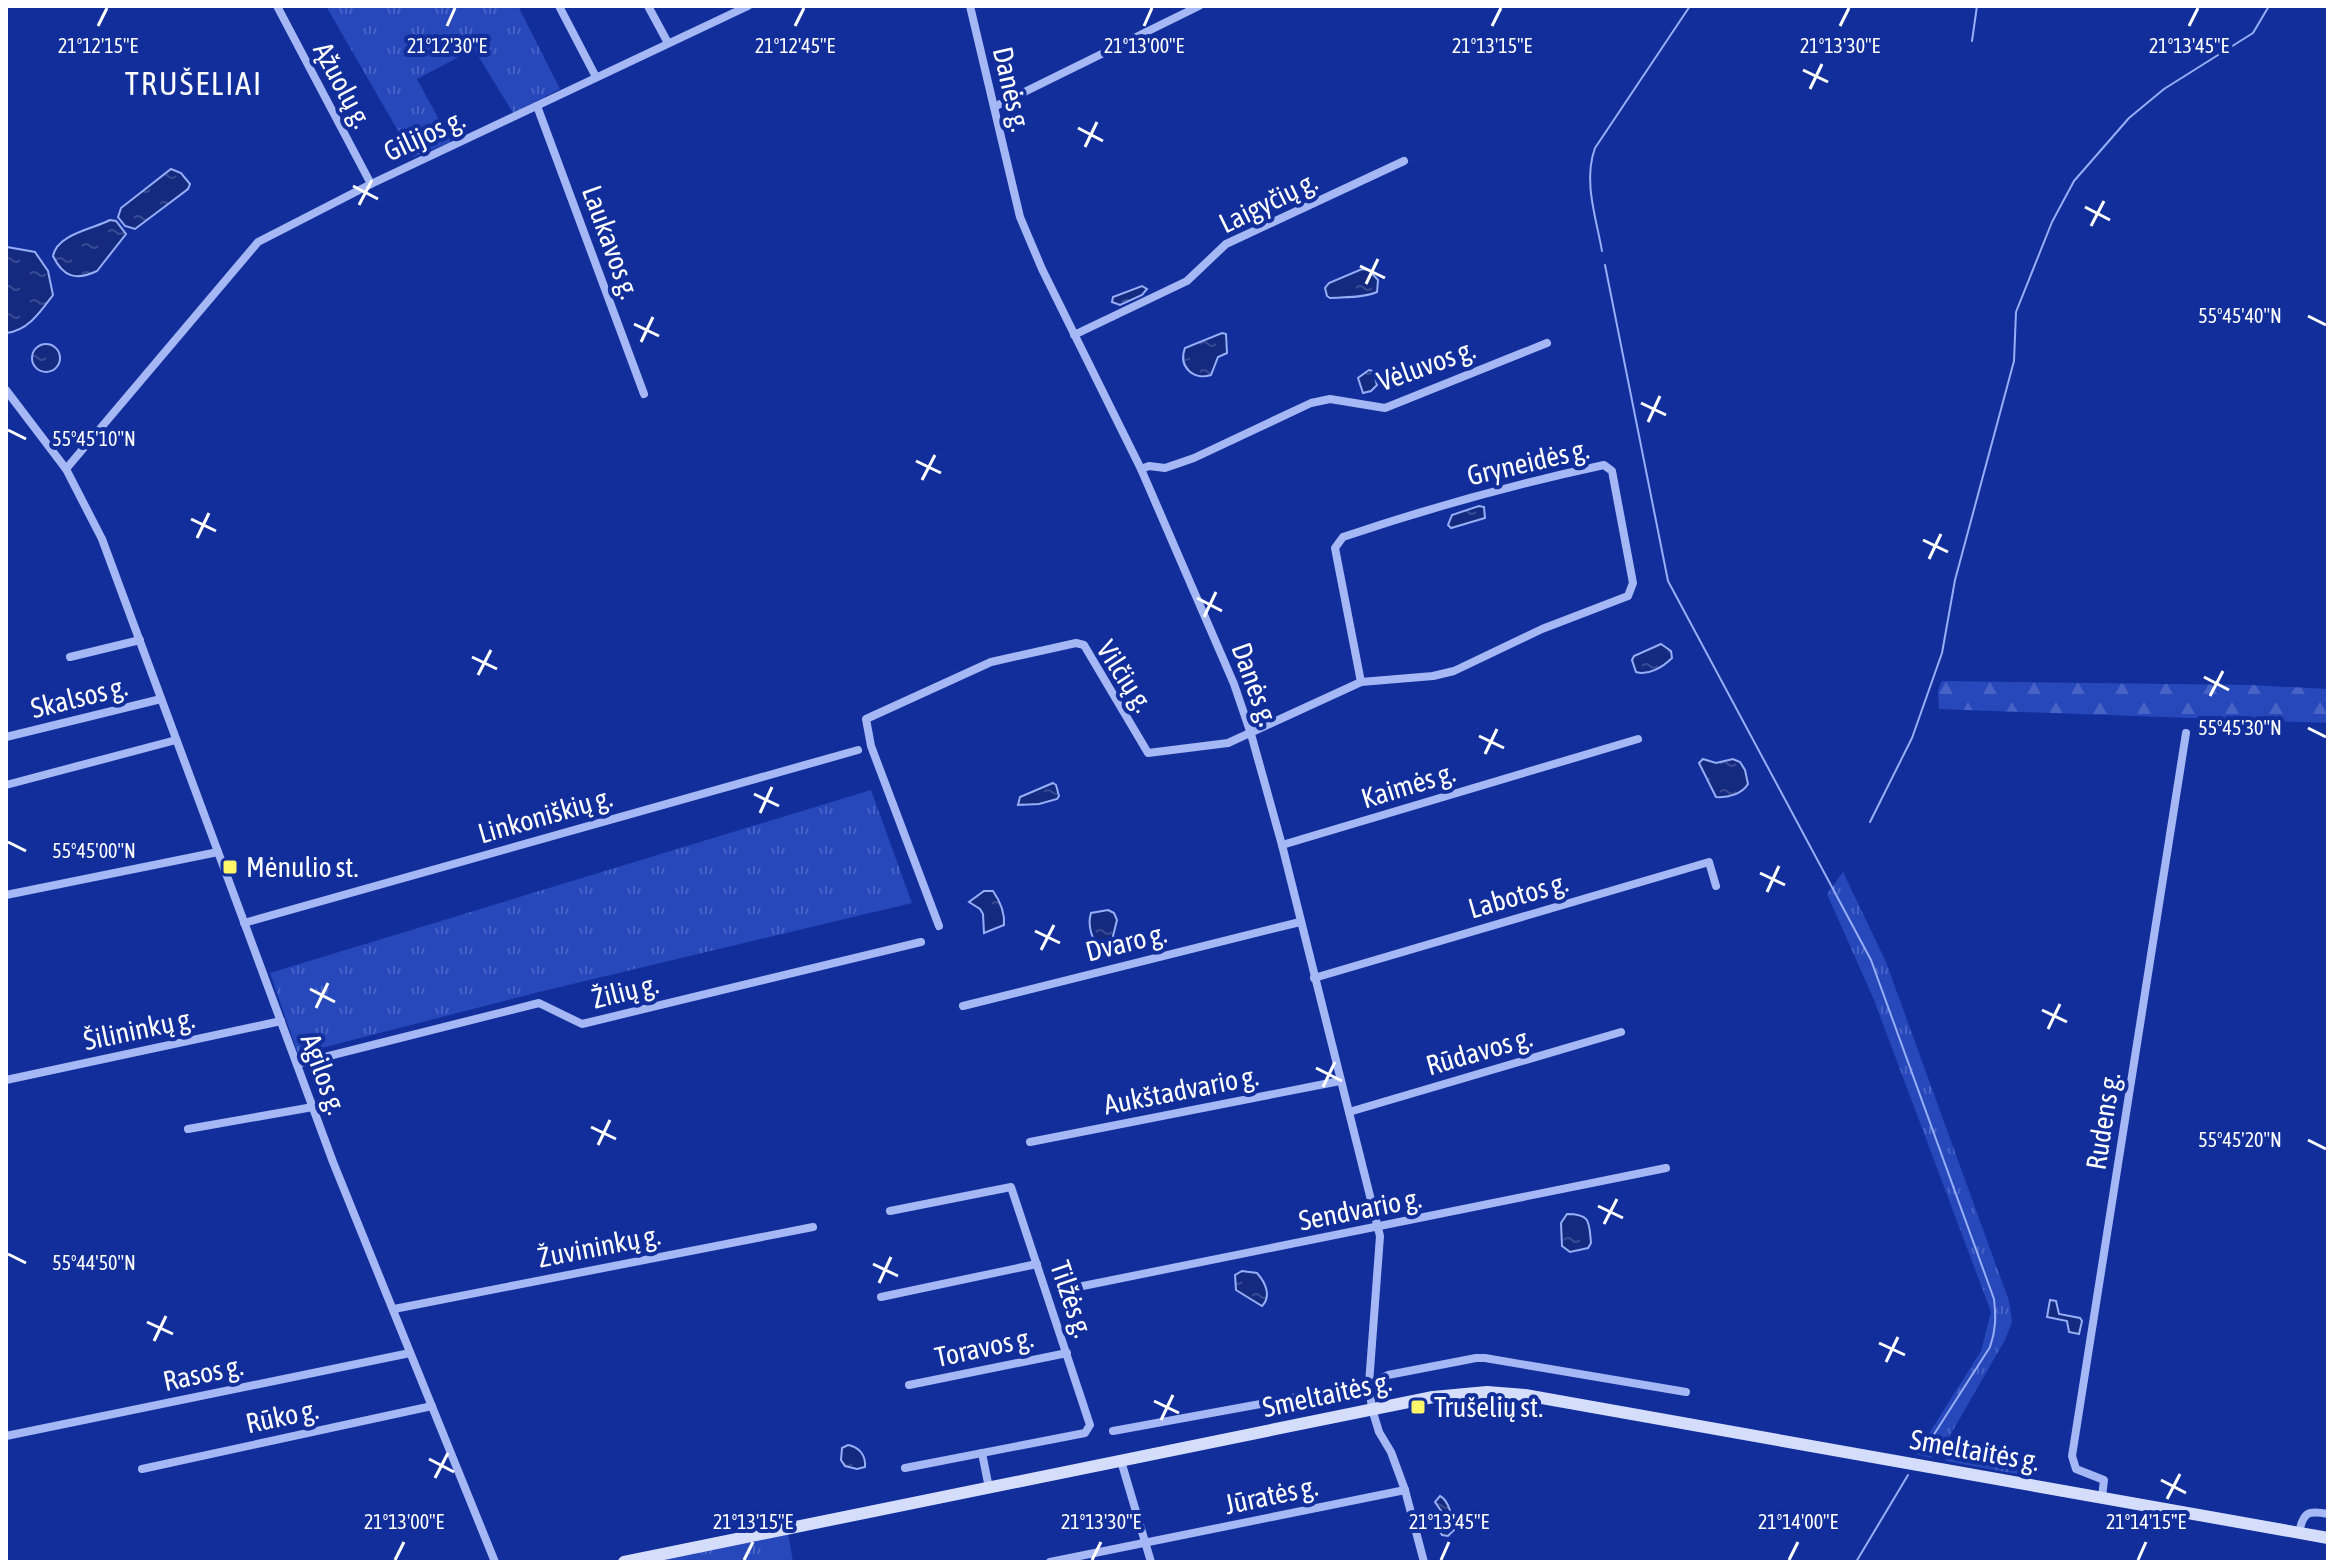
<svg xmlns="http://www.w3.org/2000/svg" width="2334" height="1568" viewBox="0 0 2334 1568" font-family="'Asap Condensed',sans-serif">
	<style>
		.grass { fill: url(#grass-tufts) }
		.forest { fill: url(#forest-firs) }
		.water { fill: url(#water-ripples); stroke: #97aef7; stroke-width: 2 }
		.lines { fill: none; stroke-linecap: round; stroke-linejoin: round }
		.stream { stroke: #97aef7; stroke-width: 2 }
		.minor { stroke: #a5b7f4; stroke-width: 8 }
		.secondary { stroke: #d5ddfd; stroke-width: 12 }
		.ticks { fill: none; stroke: #fff; stroke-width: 3 }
		.poi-dot { fill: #fff668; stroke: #112e9b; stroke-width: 3 }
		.labels { text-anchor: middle; stroke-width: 8; stroke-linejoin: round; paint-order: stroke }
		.street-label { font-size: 28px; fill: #fff; stroke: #112e9b }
		.poi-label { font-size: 28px; fill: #fff; stroke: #112e9b; text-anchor: start }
		.quarter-label { font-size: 32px; letter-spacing: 2px; fill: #fff; stroke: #112e9b }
		.ticks-label { font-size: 20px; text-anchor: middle; fill: #fff; stroke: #112e9b; stroke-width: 8; stroke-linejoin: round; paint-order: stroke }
	</style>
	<defs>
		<pattern id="grass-tufts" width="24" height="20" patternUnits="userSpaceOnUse" patternTransform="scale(2)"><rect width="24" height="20" fill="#2748bb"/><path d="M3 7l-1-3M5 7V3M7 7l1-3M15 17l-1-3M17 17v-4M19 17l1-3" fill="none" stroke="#4763c5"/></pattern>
		<pattern id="forest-firs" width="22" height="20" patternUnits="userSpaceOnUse" patternTransform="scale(2)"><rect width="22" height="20" fill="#2748bb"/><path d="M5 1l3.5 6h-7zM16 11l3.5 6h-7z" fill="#4763c5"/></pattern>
		<pattern id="water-ripples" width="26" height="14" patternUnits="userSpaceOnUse" patternTransform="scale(2)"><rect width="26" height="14" fill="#142a7f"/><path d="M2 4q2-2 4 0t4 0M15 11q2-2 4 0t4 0" fill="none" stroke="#374a92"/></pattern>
	</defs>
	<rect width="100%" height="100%" fill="#112e9b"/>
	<g class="grass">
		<path d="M326,6H518L560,89L513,113L474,49L417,79L451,142L413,157Z"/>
		<path d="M871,790L912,903L539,992L298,1054L270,973Z"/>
		<path d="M1843,872L1886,962L2009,1301L2012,1322L2005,1340L1948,1439L1958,1448L2019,1463L2017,1474L1946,1461V1452L1937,1451L1931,1458L1916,1454L1981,1351L1991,1312L1874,1000L1827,894Z"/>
		<path d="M788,1533L793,1562H649Z"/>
	</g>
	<path class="forest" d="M1942,681L2251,685L2328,689V723L1939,709L1938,690Z"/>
	<g class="water">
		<path d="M171,169L181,173L190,184L188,189L135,229L125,226L118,217L121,208Z"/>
		<path d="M110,220L116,221L126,234L97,271C76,281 63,277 53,256C57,234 93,229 110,220Z"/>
		<path d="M7,247L35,252L48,271L53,295C41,311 28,331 6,333Z"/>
		<path d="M1362,269L1369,270L1378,280L1377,292C1365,298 1344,297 1330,298L1327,296L1325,288L1329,283Z"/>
		<path d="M1142,286L1147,289L1142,295L1120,305L1112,302L1113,297Z"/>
		<path d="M1222,333L1226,334L1227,353L1218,357L1211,375C1193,381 1178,366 1185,348Z"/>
		<circle cx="46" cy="358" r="14"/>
		<path d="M1369,370L1373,371L1377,385L1371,391L1363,393L1358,378Z"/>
		<path d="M1479,506L1484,507L1485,518L1451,528L1448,525L1452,515Z"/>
		<path d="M1661,644L1671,651L1672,658C1663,667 1648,676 1636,672L1632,660L1634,656Z"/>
		<path d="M1703,759L1716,763L1733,759L1740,762L1745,770L1748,784C1742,794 1728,798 1716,797L1699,763Z"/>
		<path d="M1053,783L1056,785L1059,796L1057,799L1039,804L1018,805L1020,797Z"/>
		<path d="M984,891H993C1000,901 1005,912 1004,925L984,933L983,914L980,909L969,902Z"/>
		<path d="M1108,910L1114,913L1117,920L1113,936L1118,948L1117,954L1102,956C1095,942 1086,929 1091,913Z"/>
		<path d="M1567,1214C1591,1214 1589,1222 1591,1243L1588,1248L1570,1252L1562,1246L1561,1223Z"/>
		<path d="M1242,1271L1257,1273C1265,1282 1272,1296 1262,1306L1236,1290L1235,1275Z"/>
		<path d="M2050,1300L2056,1301L2059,1314L2080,1318L2082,1321L2079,1334L2069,1332L2067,1321L2047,1317Z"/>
		<path d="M848,1445C859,1447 866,1455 865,1467L857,1469L845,1466L841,1460L842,1448Z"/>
		<path d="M1440,1496C1450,1501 1452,1519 1454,1530L1448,1536L1442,1535C1435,1524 1442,1525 1444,1515L1435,1502Z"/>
	</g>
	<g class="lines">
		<g class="stream">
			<path d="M1972,41L1977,6"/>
			<path d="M1602,251C1596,217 1583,181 1595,148L1690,6"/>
			<path d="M1605,265L1668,581L1871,960L1994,1299C1996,1317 1996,1330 1990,1347L1922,1453"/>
			<path d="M1870,822L1912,738L1942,653L1955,580L2014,361L2016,312L2052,222L2074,181L2129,118L2164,89L2253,33L2269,6"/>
			<path d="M1856,1562L1908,1475"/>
		</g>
		<g class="minor">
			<path d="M277,6L371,184"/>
			<path d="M559,6L596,77"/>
			<path d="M648,6L668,43"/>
			<path d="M970,6L1020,217L1042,269L1141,469L1234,684L1251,734L1282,845L1380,1236L1369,1384L1372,1409L1379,1432L1391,1452L1405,1490L1424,1562"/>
			<path d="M537,106L644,394"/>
			<path d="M994,107L1199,6"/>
			<path d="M1074,335L1187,281L1226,244L1404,161"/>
			<path d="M6,390L66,469L102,539L333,1162L495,1562"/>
			<path d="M66,469L258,242L371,184L748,6"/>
			<path d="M1141,469L1149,466L1165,468L1194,458L1311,403L1330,399L1385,408L1547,343"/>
			<path d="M70,657L140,640"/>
			<path d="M6,737L161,699"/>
			<path d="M6,785L176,740"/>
			<path d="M1282,845L1638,739"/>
			<path d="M6,895L218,852"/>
			<path d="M244,923L858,750"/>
			<path d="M939,926L871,746L866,719L991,662L1076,643L1084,645L1148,753L1228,743L1361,682L1335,548L1343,537C1429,508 1515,484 1604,465L1612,471L1633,583L1628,596L1542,629L1454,671L1433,676L1361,682"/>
			<path d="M1314,978L1709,862L1716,886"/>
			<path d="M963,1006L1300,922"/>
			<path d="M297,1064L539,1003L582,1024L921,942"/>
			<path d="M6,1080L281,1021"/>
			<path d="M1349,1112L1621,1032"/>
			<path d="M188,1129L313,1107"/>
			<path d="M1030,1142L1340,1081"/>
			<path d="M890,1211L1011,1187L1090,1425L1085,1433L905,1468"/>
			<path d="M1063,1290L1666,1168"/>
			<path d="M881,1297L1037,1264"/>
			<path d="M394,1309L813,1227"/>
			<path d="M909,1385L1067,1353"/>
			<path d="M1113,1431L1369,1384L1388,1375L1476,1358H1485L1686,1392"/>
			<path d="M6,1436L410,1353"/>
			<path d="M982,1453L989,1488"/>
			<path d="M1121,1461L1151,1562"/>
			<path d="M142,1469L432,1406"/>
			<path d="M2102,1497L2104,1480L2076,1469L2072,1456L2186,733"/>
			<path d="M2299,1533C2303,1512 2308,1510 2328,1514"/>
			<path d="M1050,1562L1405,1490"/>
		</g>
		<path class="secondary" d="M624,1562L1433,1397L1487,1392L1525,1395L2328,1538"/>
	</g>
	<path class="ticks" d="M98,26L107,8M447,26L455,8M795,26L804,8M1144,26L1152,8M1492,26L1501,8M1840,26L1849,8M2189,26L2198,8M1803,70L1828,82M1810,89L1822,64M1078,128L1103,141M1085,147L1097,122M353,186L378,199M359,205L372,180M2085,207L2110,220M2091,226L2104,201M1360,266L1385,278M1366,284L1378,259M2308,316L2326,325M634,324L659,336M641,342L653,317M1641,403L1666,415M1648,422L1660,396M8,430L26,439M916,461L941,473M922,480L935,455M191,519L216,531M197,538L209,513M1923,540L1948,552M1929,559L1941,534M1197,598L1222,611M1204,617L1216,592M472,657L497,669M478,675L491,650M2204,677L2229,690M2210,696L2223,671M2308,728L2326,737M1479,736L1504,748M1485,754L1497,729M754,794L779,806M760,813L772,787M8,842L26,851M1760,873L1785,885M1767,892L1779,866M1035,931L1060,943M1041,950L1054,925M310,989L335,1002M316,1008L328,983M2042,1010L2067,1022M2048,1029L2060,1004M1316,1068L1342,1081M1323,1087L1335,1062M591,1127L616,1139M2308,1140L2326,1149M598,1145L610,1120M1598,1206L1623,1218M1604,1224L1617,1199M8,1254L26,1263M873,1264L898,1276M879,1283L891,1257M147,1322L173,1334M154,1341L166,1316M1879,1343L1905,1355M1886,1362L1898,1337M1154,1401L1179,1413M1161,1420L1173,1395M429,1459L454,1472M435,1478L448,1453M2161,1480L2186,1493M2167,1499L2180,1474M395,1560L404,1542M744,1560L753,1542M1092,1560L1101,1542M1441,1560L1449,1542M1789,1560L1798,1542M2138,1560L2146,1542"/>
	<g class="poi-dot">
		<rect x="222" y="859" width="16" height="16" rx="4"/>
		<rect x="1410" y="1399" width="16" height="16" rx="4"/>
	</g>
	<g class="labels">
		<g class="street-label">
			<text transform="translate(343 85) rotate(62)" y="10">Ąžuolų g.</text>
			<text transform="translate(1012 89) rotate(77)" y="10">Danės g.</text>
			<text transform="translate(424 135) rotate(-25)" y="10">Gilijos g.</text>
			<text transform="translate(1268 202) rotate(-26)" y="10">Laigyčių g.</text>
			<text transform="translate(611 242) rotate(70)" y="10">Laukavos g.</text>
			<text transform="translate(1426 365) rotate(-20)" y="10">Vėluvos g.</text>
			<text transform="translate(1528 462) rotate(-13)" y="10">Gryneidės g.</text>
			<text transform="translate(1125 676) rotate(57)" y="10">Vilčių g.</text>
			<text transform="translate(1255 684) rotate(70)" y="10">Danės g.</text>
			<text transform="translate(79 697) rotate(-14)" y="10">Skalsos g.</text>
			<text transform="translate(1408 785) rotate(-17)" y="10">Kaimės g.</text>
			<text transform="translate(545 815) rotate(-16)" y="10">Linkoniškių g.</text>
			<text transform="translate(1518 895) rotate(-16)" y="10">Labotos g.</text>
			<text transform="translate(1126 942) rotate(-14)" y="10">Dvaro g.</text>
			<text transform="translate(625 991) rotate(-14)" y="10">Žilių g.</text>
			<text transform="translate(139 1029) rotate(-12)" y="10">Šilininkų g.</text>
			<text transform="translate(1479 1051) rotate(-16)" y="10">Rūdavos g.</text>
			<text transform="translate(324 1074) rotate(70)" y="10">Agilos g.</text>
			<text transform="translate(1181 1090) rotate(-11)" y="10">Aukštadvario g.</text>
			<text transform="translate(2103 1121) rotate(-81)" y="10">Rudens g.</text>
			<text transform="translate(1360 1209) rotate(-11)" y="10">Sendvario g.</text>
			<text transform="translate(599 1246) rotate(-11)" y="10">Žuvininkų g.</text>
			<text transform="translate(1072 1299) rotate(71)" y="10">Tilžės g.</text>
			<text transform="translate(984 1347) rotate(-12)" y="10">Toravos g.</text>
			<text transform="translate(203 1373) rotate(-12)" y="10">Rasos g.</text>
			<text transform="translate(1327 1394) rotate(-12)" y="10">Smeltaitės g.</text>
			<text transform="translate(282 1416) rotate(-12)" y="10">Rūko g.</text>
			<text transform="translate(1975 1450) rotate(10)" y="10">Smeltaitės g.</text>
			<text transform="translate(1271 1495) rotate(-12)" y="10">Jūratės g.</text>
		</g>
		<g class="poi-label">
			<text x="246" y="877">Mėnulio st.</text>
			<text x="1434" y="1417">Trušelių st.</text>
		</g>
		<g class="quarter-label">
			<text x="194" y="95">TRUŠELIAI</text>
		</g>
	</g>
	<g class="ticks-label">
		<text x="98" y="53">21°12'15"E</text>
		<text x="447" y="53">21°12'30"E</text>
		<text x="795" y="53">21°12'45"E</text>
		<text x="1144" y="53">21°13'00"E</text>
		<text x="1492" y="53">21°13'15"E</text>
		<text x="1840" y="53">21°13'30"E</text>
		<text x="2189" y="53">21°13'45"E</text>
		<text x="2240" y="323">55°45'40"N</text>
		<text x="94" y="446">55°45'10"N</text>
		<text x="2240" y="735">55°45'30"N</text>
		<text x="94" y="858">55°45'00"N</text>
		<text x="2240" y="1147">55°45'20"N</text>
		<text x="94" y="1270">55°44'50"N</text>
		<text x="404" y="1529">21°13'00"E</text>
		<text x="753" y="1529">21°13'15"E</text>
		<text x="1101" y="1529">21°13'30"E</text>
		<text x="1449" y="1529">21°13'45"E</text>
		<text x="1798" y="1529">21°14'00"E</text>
		<text x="2146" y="1529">21°14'15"E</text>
	</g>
	<rect width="2334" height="1568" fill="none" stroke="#ffffff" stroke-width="16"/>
</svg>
